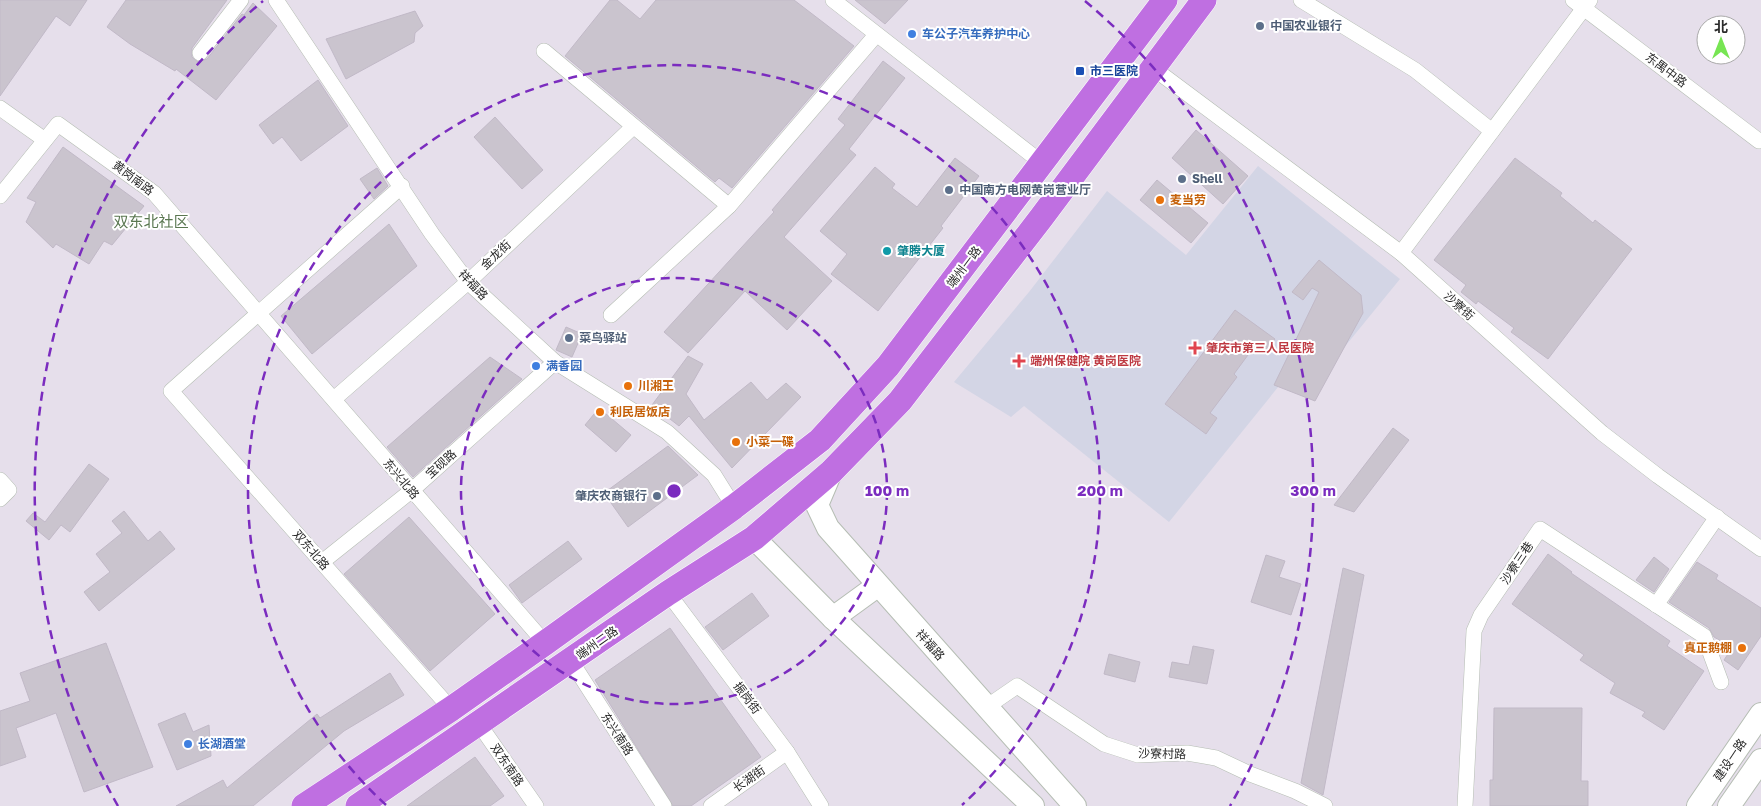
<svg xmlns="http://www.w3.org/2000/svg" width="1761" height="806" viewBox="0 0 1761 806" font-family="'Golos Text','Noto Sans SC',sans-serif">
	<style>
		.medical { fill: #d3d5e5 }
		.building { fill: #cac4ce; stroke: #c1b9c7 }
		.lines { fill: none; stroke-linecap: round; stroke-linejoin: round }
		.street-casing { stroke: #b5bdb3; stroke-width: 16 }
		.secondary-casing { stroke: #b5bdb3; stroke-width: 24 }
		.primary-casing { stroke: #fff; stroke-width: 26 }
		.street { stroke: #fff; stroke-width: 15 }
		.secondary { stroke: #fff; stroke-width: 22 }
		.primary { stroke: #bf6fe1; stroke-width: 25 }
		.ring { fill: none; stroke: #7b2cbf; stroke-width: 2.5; stroke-dasharray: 9 6 }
		.service-dot { fill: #5c6f8a; stroke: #fff; stroke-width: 2 }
		.shop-dot { fill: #3f7fe0; stroke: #fff; stroke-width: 2 }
		.transit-dot { fill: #1a4fb4; stroke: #fff; stroke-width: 2 }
		.food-dot { fill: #e8710a; stroke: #fff; stroke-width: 2 }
		.culture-dot { fill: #0f9aa8; stroke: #fff; stroke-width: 2 }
		.health-dot { fill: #e0444e; stroke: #fff; stroke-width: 2 }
		.labels { text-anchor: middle; stroke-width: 4; stroke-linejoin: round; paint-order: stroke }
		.service-label { font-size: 12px; font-weight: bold; fill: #4e5e75; stroke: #fff; text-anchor: start }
		.shop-label { font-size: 12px; font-weight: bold; fill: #366cbe; stroke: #fff; text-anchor: start }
		.street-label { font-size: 12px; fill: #2b2b2b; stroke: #fff }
		.transit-label { font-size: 12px; font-weight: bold; fill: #164399; stroke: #fff; text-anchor: start }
		.food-label { font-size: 12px; font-weight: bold; fill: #c56008; stroke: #fff; text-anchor: start }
		.culture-label { font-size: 12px; font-weight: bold; fill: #0d838f; stroke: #fff; text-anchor: start }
		.health-label { font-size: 12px; font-weight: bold; fill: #be3a42; stroke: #fff; text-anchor: start }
		.quarter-label { font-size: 15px; fill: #5a7751; stroke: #fff }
		.centre { fill: #7b2cbf; stroke: #fff; stroke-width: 2.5 }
		.ring-label { font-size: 15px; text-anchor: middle; font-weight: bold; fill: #7b2cbf; stroke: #fff; stroke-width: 4; stroke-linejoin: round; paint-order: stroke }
	</style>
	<rect width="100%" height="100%" fill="#e6dfeb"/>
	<path class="medical" d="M1258,166L1400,279L1338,355L1317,339L1169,522L1024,406L1011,417L954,382L1029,292L1107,191L1186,255Z"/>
	<g class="building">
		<path d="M0,0H87L70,26L56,16L0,96Z"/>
		<path d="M126,0H227L192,48V57L198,62L207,59L242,14L244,15L253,3L277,26L216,100L176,69L175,71L130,44L107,27Z"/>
		<path d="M610,0H617L640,19L656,0H794L854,46L732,188L719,178L715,182L565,56Z"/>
		<path d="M855,0H908L885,24Z"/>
		<path d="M415,11L423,26L415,33L414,42L346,79L326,39Z"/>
		<path d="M883,61L905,78L849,149L856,155L784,237L832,281L787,330L745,291L688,353L664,332L774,212L772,210L845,125L838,119Z"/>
		<path d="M318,80L348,126L301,161L282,137L273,144L259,125Z"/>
		<path d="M495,117L543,170L522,189L474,137Z"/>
		<path d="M1196,130L1248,176L1223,204L1172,158Z"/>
		<path d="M63,147L144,206L112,245L104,241L89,264L56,244L53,248L26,222L36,202L27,198Z"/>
		<path d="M955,158L979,176L941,226L943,228L878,311L831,274L847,254L820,231L875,167L895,184L892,188L917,207Z"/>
		<path d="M1515,158L1562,193L1560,196L1593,223L1595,220L1632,249L1548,359L1511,332L1514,328L1478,301L1476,304L1461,292L1466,285L1434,260Z"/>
		<path d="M377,168L388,186L374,199L360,179Z"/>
		<path d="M1157,180L1208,223L1191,243L1140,200Z"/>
		<path d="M389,224L417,266L312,354L281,316Z"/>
		<path d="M1319,260L1361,295L1363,313L1315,401L1274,385L1319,292L1312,288L1303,300L1292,292Z"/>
		<path d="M1235,310L1275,339L1266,351L1256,344L1234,374L1237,377L1210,413L1217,418L1206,434L1165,404Z"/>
		<path d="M566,327L582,334L572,357L556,350Z"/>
		<path d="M688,356L703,364L686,394L704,420L751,382L767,400L786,383L801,397L732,468L689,416L679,426L652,405Z"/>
		<path d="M490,357L522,379L413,477L387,447Z"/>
		<path d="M599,408L631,435L616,452L585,425Z"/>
		<path d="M1393,428L1409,440L1354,512L1334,505Z"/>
		<path d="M668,446L698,475L628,527L604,493Z"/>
		<path d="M89,464L109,479L70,532L61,525L49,540L26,521L33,513L45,522Z"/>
		<path d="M124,511L148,541L160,531L175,549L99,611L84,592L110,572L96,554L122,533L112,521Z"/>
		<path d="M409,517L495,614L430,671L344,574Z"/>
		<path d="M568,541L582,559L522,603L509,585Z"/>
		<path d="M1548,554L1572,572L1571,573L1670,641L1667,646L1704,671L1664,730L1642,716L1645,712L1610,693L1615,683L1580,660L1584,655L1512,604Z"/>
		<path d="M1266,555L1285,561L1279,577L1301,584L1291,615L1251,602Z"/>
		<path d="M1654,557L1669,569L1654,592L1636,580Z"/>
		<path d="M1697,562L1718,575L1716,579L1761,608V636L1738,670L1724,660L1732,648L1714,637L1709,628L1669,602Z"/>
		<path d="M1343,568L1364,575L1323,795L1301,783Z"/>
		<path d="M752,593L769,616L723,650L705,627Z"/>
		<path d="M670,628L761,757L691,806H673L595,680Z"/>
		<path d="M106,643L153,767L84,792L56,713L16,728L26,757L0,766V711L30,701L20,673Z"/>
		<path d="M1193,646L1214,650L1207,684L1169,677L1172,662L1189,665Z"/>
		<path d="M1109,654L1140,662L1135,682L1104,674Z"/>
		<path d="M390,673L404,695L344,731L253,806H176L223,780L227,788L317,714L320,718Z"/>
		<path d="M1494,708H1582L1581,781H1588V806H1490V780H1493Z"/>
		<path d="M185,713L193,732L209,725L211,756L177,770L158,724Z"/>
		<path d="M475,757L504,796L490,806H407Z"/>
	</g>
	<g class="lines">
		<defs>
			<g id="street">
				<path d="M276,0L432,234L468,282L555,362L667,432L714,475L734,507"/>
				<path d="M833,0L1042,163"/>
				<path d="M1301,0L1415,70L1492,131"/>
				<path d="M1573,0L1759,141"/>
				<path d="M544,51L729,206"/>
				<path d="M200,53L241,0"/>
				<path d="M1153,68L1401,253L1602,433L1658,476L1761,549"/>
				<path d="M0,108L45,140"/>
				<path d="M402,186L171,391L451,709"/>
				<path d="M0,196L58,124L154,193L545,643"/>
				<path d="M1401,253L1590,0"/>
				<path d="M611,315L729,206L876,35"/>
				<path d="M334,399L468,282L633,127"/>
				<path d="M0,480L9,490L0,499"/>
				<path d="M322,562L411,491L555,362"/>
				<path d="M668,593L787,752L821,806"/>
				<path d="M1656,605L1717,517"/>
				<path d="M571,661L664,806"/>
				<path d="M985,708L1017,686L1104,744L1138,755L1187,753L1216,758L1250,774L1295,791L1325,806"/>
				<path d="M479,724L536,806"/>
				<path d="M711,806L787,752"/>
				<path d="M1465,806L1474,631L1481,615L1540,529L1704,636L1721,682"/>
			</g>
			<g id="secondary">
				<path d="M831,472L817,505L828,528L1075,806"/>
				<path d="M754,538L833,618L1033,806"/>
				<path d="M833,618L877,586"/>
				<path d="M1698,806L1761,714"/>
				<path d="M1729,806L1761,760"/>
			</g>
			<g id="primary">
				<path d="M304,806L451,709L545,643L734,507L820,440L888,366L1165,0"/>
				<path d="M358,806L668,593L754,538L831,472L900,401L1041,218L1204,0"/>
			</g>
		</defs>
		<use href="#street" class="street-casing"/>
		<use href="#secondary" class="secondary-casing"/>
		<use href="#primary" class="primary-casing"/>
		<use href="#street" class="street"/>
		<use href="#secondary" class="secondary"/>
		<use href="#primary" class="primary"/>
	</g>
	<g class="ring">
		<circle cx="674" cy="491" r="213"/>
		<path d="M386 805A426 426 0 1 1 962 805"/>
		<path d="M118 806A639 639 0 0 1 263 1M1085 1A639 639 0 0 1 1230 806"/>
	</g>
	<g class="service-dot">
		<circle cx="1260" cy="26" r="5"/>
		<circle cx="1182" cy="179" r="5"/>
		<circle cx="949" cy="190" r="5"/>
		<circle cx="569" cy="338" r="5"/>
		<circle cx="657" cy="496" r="5"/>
	</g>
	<g class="shop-dot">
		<circle cx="912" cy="34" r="5"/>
		<circle cx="536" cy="366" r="5"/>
		<circle cx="188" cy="744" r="5"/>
	</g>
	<rect class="transit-dot" x="1075" y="66" width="10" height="10" rx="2.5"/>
	<g class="food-dot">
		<circle cx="1160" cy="200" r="5"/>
		<circle cx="628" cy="386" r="5"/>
		<circle cx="600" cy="412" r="5"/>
		<circle cx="736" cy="442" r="5"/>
		<circle cx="1742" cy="648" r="5"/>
	</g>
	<circle class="culture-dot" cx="887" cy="251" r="5"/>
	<g class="health-dot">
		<path d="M1192.5 340.5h5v5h5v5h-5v5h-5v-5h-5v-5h5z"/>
		<path d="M1016.5 353.5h5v5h5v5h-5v5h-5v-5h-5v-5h5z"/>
	</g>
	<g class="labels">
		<g class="service-label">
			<text x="1270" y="30">中国农业银行</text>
			<text x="1192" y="183">Shell</text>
			<text x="959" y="194">中国南方电网黄岗营业厅</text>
			<text x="579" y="342">菜鸟驿站</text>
			<text x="647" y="500" text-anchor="end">肇庆农商银行</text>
		</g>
		<g class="shop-label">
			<text x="922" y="38">车公子汽车养护中心</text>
			<text x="546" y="370">满香园</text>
			<text x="198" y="748">长湖酒堂</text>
		</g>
		<g class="street-label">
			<text transform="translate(1666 70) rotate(37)" y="4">东禺中路</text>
			<text transform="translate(133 178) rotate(37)" y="4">黄岗南路</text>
			<text transform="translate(496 255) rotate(-43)" y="4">金龙街</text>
			<text transform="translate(964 267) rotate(-53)" y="4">端州一路</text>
			<text transform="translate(473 285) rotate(47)" y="4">祥福路</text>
			<text transform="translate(1459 306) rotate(42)" y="4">沙寮街</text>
			<text transform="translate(441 464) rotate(-42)" y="4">宝砚路</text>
			<text transform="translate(401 479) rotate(50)" y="4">东兴北路</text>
			<text transform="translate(311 550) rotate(49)" y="4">双东北路</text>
			<text transform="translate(1517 563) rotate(-56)" y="4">沙寮三巷</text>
			<text transform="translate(597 643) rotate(-35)" y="4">端州二路</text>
			<text transform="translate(930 645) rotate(48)" y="4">祥福路</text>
			<text transform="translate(747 698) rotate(53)" y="4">振岗街</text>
			<text transform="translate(617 734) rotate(57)" y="4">东兴南路</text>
			<text transform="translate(1162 754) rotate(1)" y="4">沙寮村路</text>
			<text transform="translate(1730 760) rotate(-56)" y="4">建设一路</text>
			<text transform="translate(507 765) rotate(56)" y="4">双东南路</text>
			<text transform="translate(749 779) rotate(-35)" y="4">长湖街</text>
		</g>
		<g class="transit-label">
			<text x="1090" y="75">市三医院</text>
		</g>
		<g class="food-label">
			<text x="1170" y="204">麦当劳</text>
			<text x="638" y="390">川湘王</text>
			<text x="610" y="416">利民居饭店</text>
			<text x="746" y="446">小菜一碟</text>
			<text x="1732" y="652" text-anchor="end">真正鹅棚</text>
		</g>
		<g class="culture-label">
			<text x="897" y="255">肇腾大厦</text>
		</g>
		<g class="health-label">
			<text x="1206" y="352">肇庆市第三人民医院</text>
			<text x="1030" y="365">端州保健院 黄岗医院</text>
		</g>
		<g class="quarter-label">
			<text x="151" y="227">双东北社区</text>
		</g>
	</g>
	<circle cx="674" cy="491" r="8" class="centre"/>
	<g class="ring-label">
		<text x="887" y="496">100 m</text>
		<text x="1100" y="496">200 m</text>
		<text x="1313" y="496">300 m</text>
	</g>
	<g transform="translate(1721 40)"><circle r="24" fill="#ffffff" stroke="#aaaaaa"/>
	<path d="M0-4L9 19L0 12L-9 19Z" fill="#77e553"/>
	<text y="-8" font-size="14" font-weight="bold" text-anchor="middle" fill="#2b2b2b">北</text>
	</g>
</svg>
